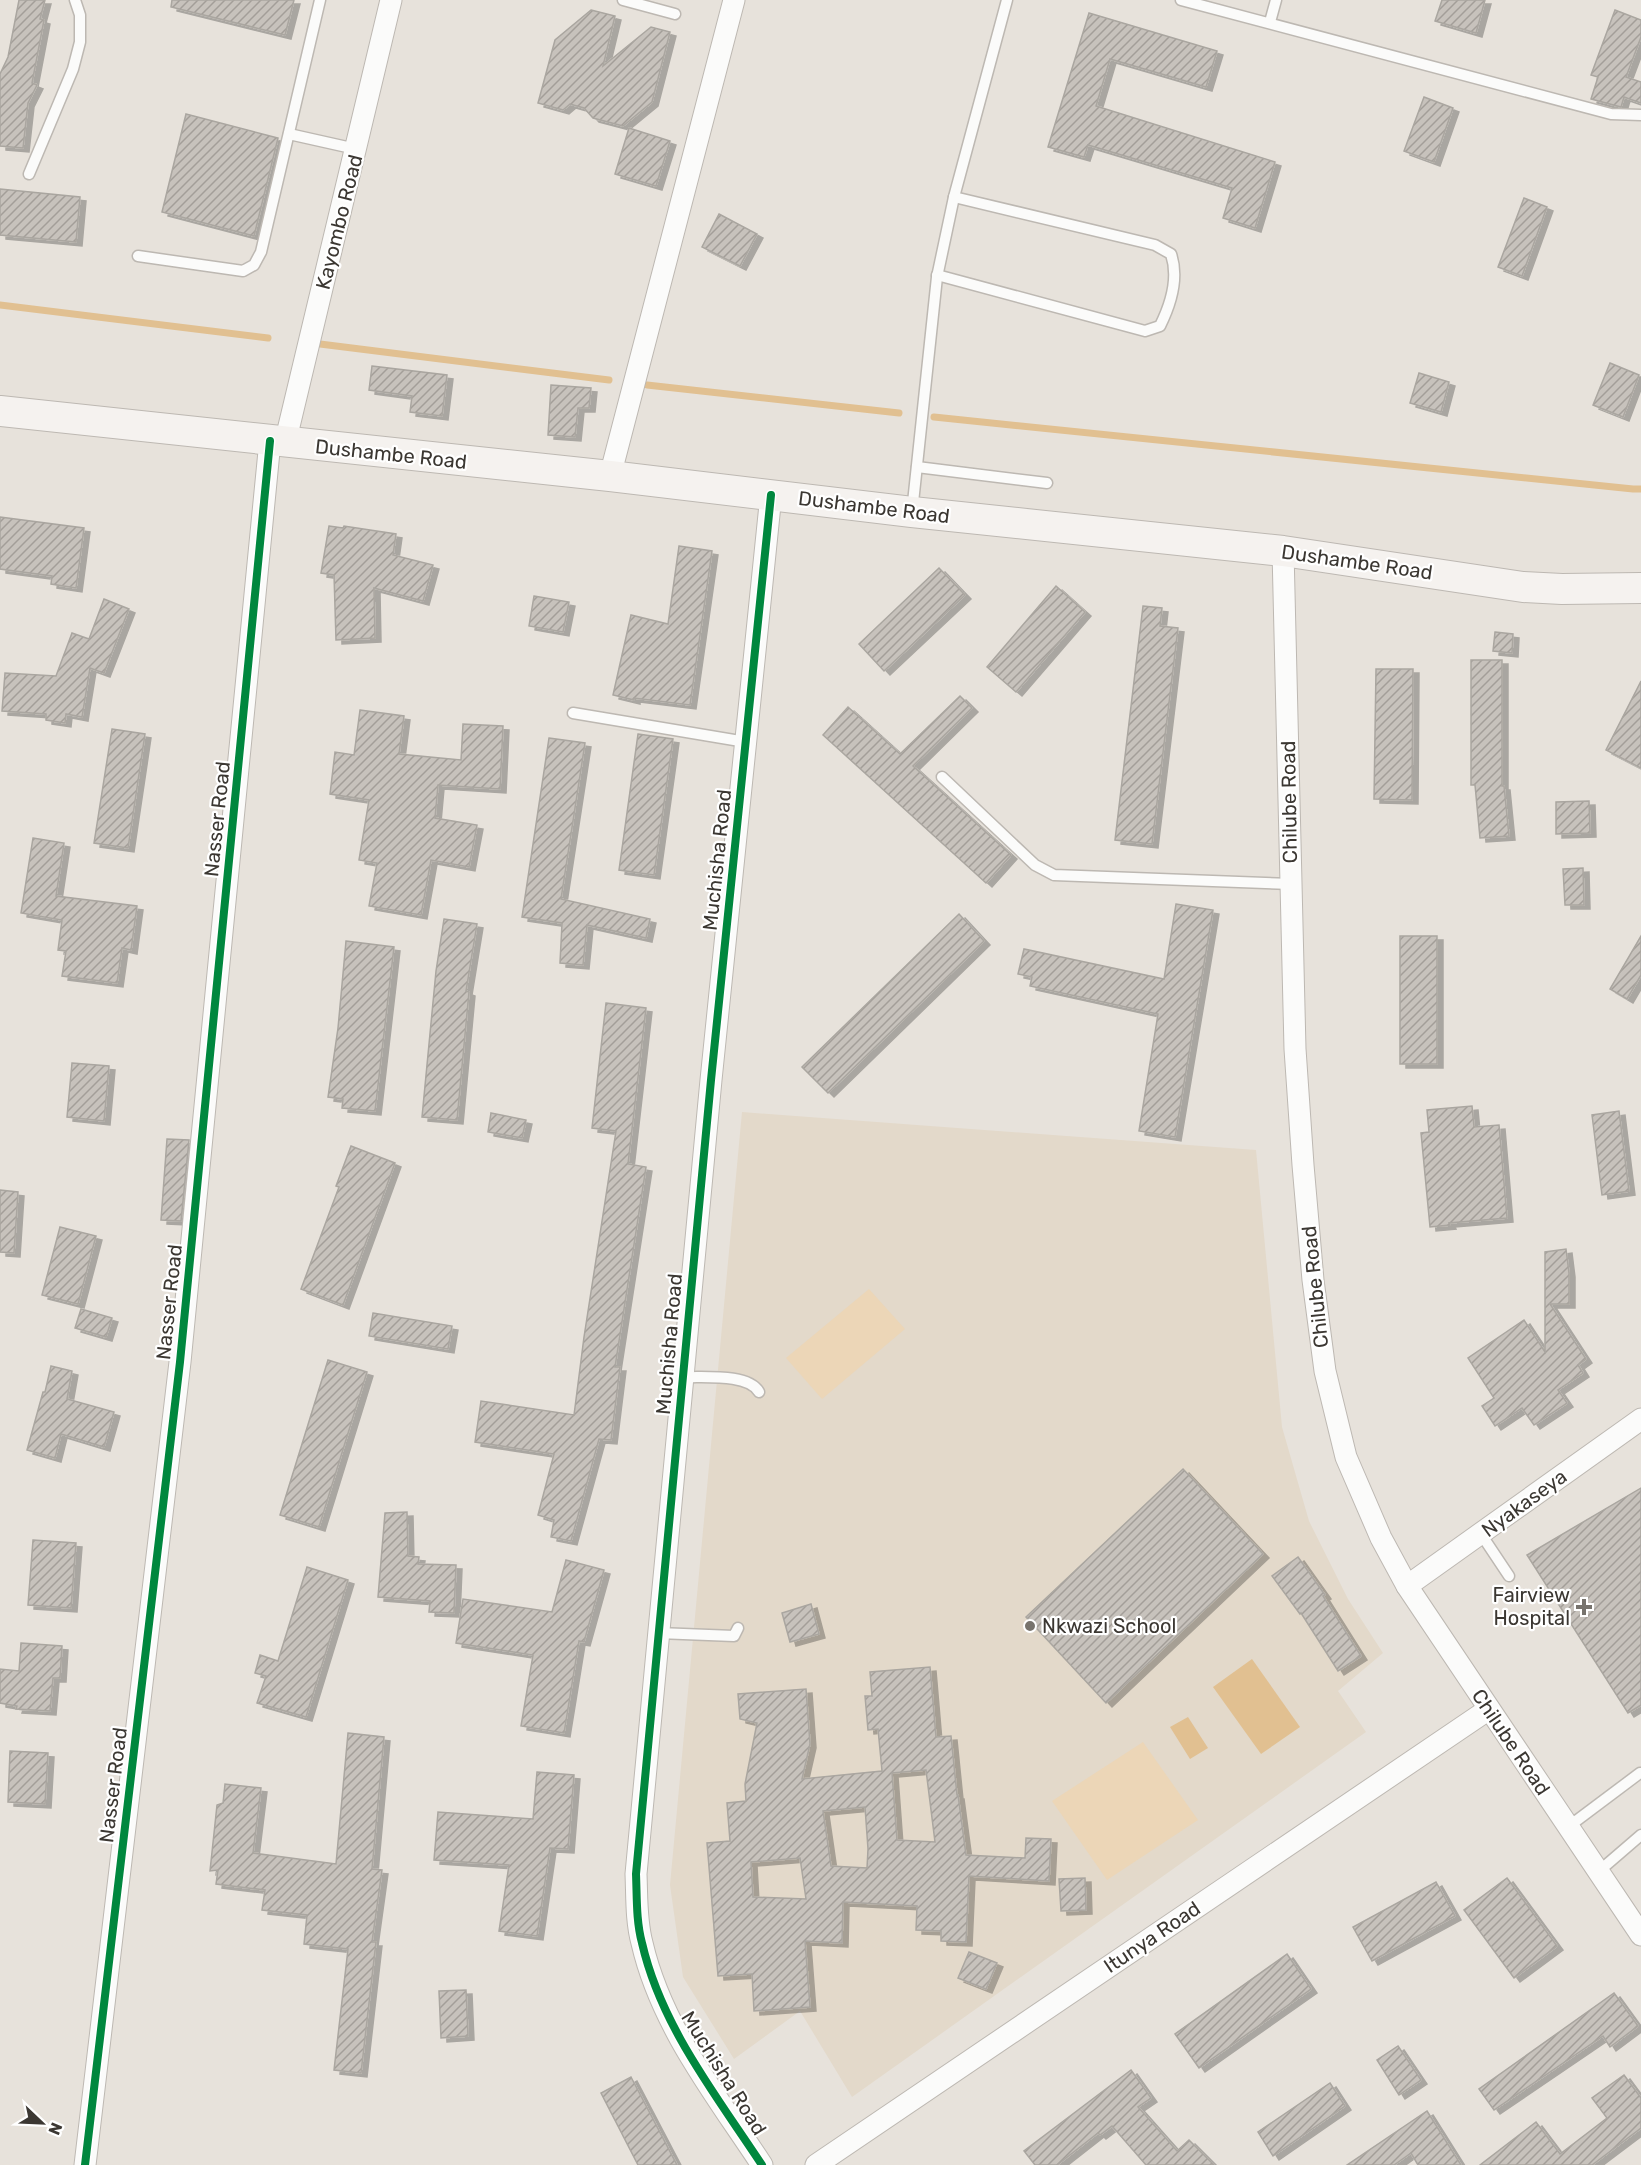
<svg xmlns="http://www.w3.org/2000/svg" width="1641" height="2165" viewBox="0 0 1641 2165" font-family="Rubik,sans-serif">
	<style>
		.built { fill: #e3d9ca }
		.park { fill: #ecd6b7 }
		.water { fill: #e1c091 }
		.lines { fill: none; stroke-linecap: round; stroke-linejoin: round }
		.stream { stroke: #e1c091; stroke-width: 7 }
		.building { fill: url(#building-hatch); stroke: #aaa6a0; stroke-width: 1.5; fill-rule: evenodd; filter: url(#shadow) }
		.lane-casing { stroke: #bdb8b2; stroke-width: 13 }
		.street-casing { stroke: #bdb8b2; stroke-width: 23 }
		.secondary-casing { stroke: #bdb8b2; stroke-width: 32 }
		.lane { stroke: #fbfbfa; stroke-width: 10 }
		.street { stroke: #fbfbfa; stroke-width: 21 }
		.secondary { stroke: #f5f2ef; stroke-width: 30 }
		.cycleway-casing { stroke: #fff; stroke-width: 11 }
		.cycleway { stroke: #00873e; stroke-width: 8 }
		.poi-dot { fill: #77736d; stroke: #fff; stroke-width: 2 }
		.labels { text-anchor: middle; stroke-width: 4.5; stroke-linejoin: round; paint-order: stroke }
		.street-label { font-size: 20px; fill: #3b3732; stroke: #fff }
		.poi-label { font-size: 20px; fill: #3b3732; stroke: #fff; text-anchor: end }
	</style>
	<defs>
		<pattern id="building-hatch" width="6" height="6" patternUnits="userSpaceOnUse" patternTransform="scale(1.5)"><rect width="6" height="6" fill="#c7c2bc"/><path d="M-1 1l2-2M0 6l6-6M5 7l2-2" fill="none" stroke="#a39e99"/></pattern>
		<filter id="shadow"><feDropShadow dx="6" dy="4" stdDeviation="0" flood-color="#0004"/></filter>
	</defs>
	<rect width="100%" height="100%" fill="#e7e2db"/>
	<path class="built" d="M742,1112L1256,1150L1282,1427L1309,1521L1348,1599L1383,1653L1338,1691L1366,1732L852,2097L800,2011L734,2059L683,1977L670,1885Z"/>
	<g class="park">
		<path d="M869,1289L905,1329L822,1399L786,1358Z"/>
		<path d="M1143,1742L1198,1820L1107,1880L1052,1801Z"/>
	</g>
	<g class="water">
		<path d="M1252,1659L1300,1727L1261,1754L1213,1687Z"/>
		<path d="M1188,1717L1208,1748L1190,1759L1170,1727Z"/>
	</g>
	<g class="lines">
		<g class="stream">
			<path d="M0,305L268,338"/>
			<path d="M320,344L609,380"/>
			<path d="M647,385L899,413"/>
			<path d="M934,417L1633,489H1641"/>
		</g>
	</g>
	<g class="building">
		<path d="M19,0H45L40,19L44,20L32,83L37,85L28,103L23,148L0,146V74L8,57Z"/>
		<path d="M172,0H294L285,35L171,7Z"/>
		<path d="M1442,0H1485L1476,33L1435,21Z"/>
		<path d="M591,10L615,16L603,66L651,27L670,32L652,102L623,126L593,118L584,108L570,104L563,110L538,103L555,40Z"/>
		<path d="M1615,10L1641,20V37L1626,77L1641,82V103L1624,97L1621,107L1591,99L1598,77L1591,75Z"/>
		<path d="M1089,13L1217,51L1206,87L1110,59L1096,106L1275,162L1255,228L1223,218L1232,188L1088,145L1084,157L1048,147Z"/>
		<path d="M1424,97L1453,108L1434,162L1404,151Z"/>
		<path d="M186,114L278,138L254,236L162,212Z"/>
		<path d="M629,128L670,141L656,186L615,174Z"/>
		<path d="M0,189L80,197L76,242L0,235Z"/>
		<path d="M1524,198L1547,207L1522,276L1498,267Z"/>
		<path d="M719,214L757,234L740,266L702,247Z"/>
		<path d="M1610,363L1639,375L1623,417L1593,405Z"/>
		<path d="M372,366L447,375L442,416L410,412L412,396L369,390Z"/>
		<path d="M1419,373L1449,382L1441,412L1410,403Z"/>
		<path d="M551,385L591,388L589,408H578L575,437L548,435Z"/>
		<path d="M0,517L84,528L76,588L51,584L52,576L0,569Z"/>
		<path d="M329,526L343,528L344,526L396,534L393,555L433,565L423,601L374,588L375,638L336,640L334,575L321,573Z"/>
		<path d="M679,546L712,551L690,705L634,698V700L613,695L631,615L668,624Z"/>
		<path d="M939,568L965,595L884,671L859,644Z"/>
		<path d="M1056,586L1085,612L1016,692L987,667Z"/>
		<path d="M534,596L569,602L563,632L529,626Z"/>
		<path d="M104,599L129,609L104,673L90,668L82,717L66,714L65,723L46,720V714L2,711L5,673L56,676L72,633L89,639Z"/>
		<path d="M1143,606L1162,608L1160,626L1178,628L1152,844L1115,840Z"/>
		<path d="M1495,632L1513,634L1512,653L1493,651Z"/>
		<path d="M1471,660H1502V786H1504L1509,836L1480,838L1475,785H1471Z"/>
		<path d="M1376,669H1413L1412,800L1374,799Z"/>
		<path d="M1641,681V768L1606,750Z"/>
		<path d="M960,696L972,708L913,766L1011,855L986,883L823,735L848,707L900,754Z"/>
		<path d="M360,710L404,716L399,754L461,760L463,724L503,726L500,789L438,785L435,818L477,825L469,867L431,860L421,915L369,906L377,863L359,860L369,800L330,794L335,752L354,755Z"/>
		<path d="M112,729L145,734L128,848L94,843Z"/>
		<path d="M638,734L673,739L654,875L619,870Z"/>
		<path d="M549,738L585,743L561,899L650,919L646,938L587,925L583,965L560,963L562,923L522,917Z"/>
		<path d="M1589,801L1590,833L1556,834V802Z"/>
		<path d="M33,838L64,843L56,896L137,906L131,950L122,948L117,983L62,976L66,951L58,950L62,920L21,913Z"/>
		<path d="M1583,868L1584,905H1565L1563,869Z"/>
		<path d="M1176,904L1213,910L1175,1137L1139,1131L1158,1014L1030,986L1032,977L1018,974L1024,949L1164,979Z"/>
		<path d="M959,914L984,941L828,1093L802,1067Z"/>
		<path d="M444,919L477,924L466,991L469,992L457,1120L422,1117L436,971Z"/>
		<rect x="1400" y="936" width="37" height="128"/>
		<path d="M1641,936V975L1627,999L1610,989Z"/>
		<path d="M346,941L394,947L375,1111L342,1108L343,1099L328,1097L338,1028Z"/>
		<path d="M606,1003L646,1008L628,1164L646,1167L615,1367H620L611,1440L599,1439L571,1541L551,1537L554,1520L538,1515L554,1454L475,1442L481,1401L574,1415L584,1337L616,1131L592,1128Z"/>
		<path d="M72,1063L109,1066L104,1121L67,1117Z"/>
		<path d="M1472,1106L1474,1127L1499,1125L1507,1218L1449,1223L1450,1225L1430,1227L1421,1133L1429,1132L1427,1110Z"/>
		<path d="M1619,1111L1629,1191L1602,1195L1592,1115Z"/>
		<path d="M491,1113L526,1120L522,1138L488,1132Z"/>
		<path d="M167,1139L189,1140L181,1221L161,1220Z"/>
		<path d="M351,1146L395,1163L343,1305L301,1289L339,1187L336,1186Z"/>
		<path d="M0,1190L18,1192L14,1253L0,1252Z"/>
		<path d="M60,1227L96,1236L78,1304L42,1295Z"/>
		<path d="M1566,1249L1569,1273V1304H1550L1586,1359L1578,1365L1583,1373L1558,1390L1567,1403L1534,1425L1522,1408L1495,1426L1482,1406L1494,1398L1468,1358L1524,1320L1545,1352V1252Z"/>
		<path d="M81,1309L112,1318L106,1337L75,1328Z"/>
		<path d="M373,1313L452,1326L448,1349L369,1336Z"/>
		<path d="M328,1360L367,1372L319,1527L280,1515Z"/>
		<path d="M51,1366L72,1371L67,1399L114,1412L104,1447L61,1434L55,1458L27,1450L43,1392H45Z"/>
		<path d="M1183,1469L1263,1554L1106,1703L1026,1617Z"/>
		<path d="M1641,1488V1705L1628,1713L1527,1555Z"/>
		<path d="M407,1512L408,1556L419,1557L418,1564L456,1565L454,1613L429,1612L430,1601L378,1597L385,1513Z"/>
		<path d="M33,1540L76,1543L71,1608L28,1605Z"/>
		<path d="M1298,1557L1325,1595L1323,1596L1361,1656L1338,1671L1301,1613L1300,1614L1272,1576Z"/>
		<path d="M566,1560L604,1570L584,1642L579,1641L564,1733L521,1726L533,1655L456,1643L463,1599L552,1612Z"/>
		<path d="M307,1567L348,1580L306,1717L257,1703L266,1676L255,1673L260,1655L278,1661Z"/>
		<path d="M811,1604L819,1634L790,1642L782,1613Z"/>
		<path d="M21,1643L62,1646L60,1678H53L50,1711L16,1709L17,1706L0,1703V1669L19,1671Z"/>
		<path d="M930,1667L936,1737L951,1736L957,1795H958L966,1855L1025,1858L1026,1838L1051,1839L1049,1881L969,1876L966,1942L941,1941V1931L916,1930L917,1906L843,1902L842,1943L805,1941L810,2007L754,2011L752,1974L718,1976L707,1843L730,1841L727,1803L746,1801L745,1784L757,1723L740,1719L738,1694L806,1689L810,1744L802,1779L882,1771L878,1729L868,1730L865,1696H872L870,1672ZM926,1770L935,1842L897,1840L892,1773ZM865,1807L868,1849L867,1868L831,1866L823,1811ZM800,1858L806,1899L753,1897L751,1862Z"/>
		<path d="M348,1733L384,1737L372,1869L382,1870L372,1942H376L361,2073L334,2070L348,1949L304,1944L307,1915L262,1910L265,1890L216,1884L218,1870L210,1871L217,1805L223,1803L225,1784L261,1788L253,1853L336,1864Z"/>
		<path d="M10,1751L48,1753L45,1804L8,1802Z"/>
		<path d="M537,1772L574,1775L568,1849L550,1848L537,1936L499,1931L509,1865L434,1860L438,1812L533,1819Z"/>
		<path d="M1085,1878L1086,1910L1061,1911L1059,1879Z"/>
		<path d="M1507,1878L1557,1946L1514,1978L1464,1910Z"/>
		<path d="M1436,1882L1455,1916L1372,1961L1353,1927Z"/>
		<path d="M969,1952L997,1963L986,1989L958,1978Z"/>
		<path d="M1287,1954L1311,1989L1199,2068L1175,2034Z"/>
		<path d="M466,1990L468,2036L441,2038L439,1991Z"/>
		<path d="M1614,1993L1638,2026L1610,2047L1603,2036L1494,2110L1479,2089Z"/>
		<path d="M1398,2046L1421,2080L1399,2095L1377,2060Z"/>
		<path d="M1131,2070L1151,2098L1138,2107L1177,2151L1189,2140L1214,2165H1146L1112,2126L1100,2135L1098,2133L1057,2165H1035L1024,2151Z"/>
		<path d="M1624,2075L1641,2098V2128L1592,2165H1480L1536,2122L1560,2154L1607,2118L1592,2098Z"/>
		<path d="M631,2077L677,2165H638L601,2093Z"/>
		<path d="M1330,2083L1345,2106L1273,2156L1258,2132Z"/>
		<path d="M1427,2111L1461,2165H1418L1411,2153L1394,2165H1347Z"/>
	</g>
	<g class="lines">
		<defs>
			<g id="lane">
				<path d="M623,0L675,14"/>
				<path d="M1181,0L1611,114L1641,115"/>
				<path d="M1270,22L1276,0"/>
				<path d="M289,134L356,149"/>
				<path d="M29,174L73,69L80,42V15L75,0"/>
				<path d="M138,256L243,271L254,265L261,252L320,0"/>
				<path d="M937,275L1145,331L1160,326C1171,304 1179,278 1171,254L1155,245L954,197"/>
				<path d="M917,467L1047,483"/>
				<path d="M912,512L937,277L954,197L1007,0"/>
				<path d="M573,713L746,742"/>
				<path d="M942,777L1035,865L1054,875L1291,884"/>
				<path d="M682,1377C703,1378 748,1373 759,1392"/>
				<path d="M1481,1534L1509,1576"/>
				<path d="M658,1633L734,1636L738,1628"/>
				<path d="M1568,1827L1640,1773"/>
				<path d="M1598,1872L1641,1835"/>
			</g>
			<g id="street">
				<path d="M285,443L391,0"/>
				<path d="M610,476L734,0"/>
				<path d="M1283,551L1295,1049L1303,1165L1313,1280L1325,1371L1346,1457L1381,1538L1407,1586L1641,1935"/>
				<path d="M1407,1586L1641,1419"/>
				<path d="M85,2165L180,1362L270,441"/>
				<path d="M762,2165C716,2095 661,2026 642,1943C636,1921 637,1897 636,1874L711,1080L771,495"/>
				<path d="M816,2165L1489,1709"/>
			</g>
			<path id="secondary" d="M0,411L610,476L912,512L1283,551L1523,587L1562,589L1641,588"/>
		</defs>
		<use href="#lane" class="lane-casing"/>
		<use href="#street" class="street-casing"/>
		<use href="#secondary" class="secondary-casing"/>
		<use href="#lane" class="lane"/>
		<use href="#street" class="street"/>
		<use href="#secondary" class="secondary"/>
		<defs>
			<g id="cycleway">
				<path d="M85,2165L180,1362L270,441"/>
				<path d="M762,2165C716,2095 661,2026 642,1943C636,1921 637,1897 636,1874L711,1080L771,495"/>
			</g>
		</defs>
		<use href="#cycleway" class="cycleway-casing"/>
		<use href="#cycleway" class="cycleway"/>
	</g>
	<g class="poi-dot">
		<path d="M1581 1598h6v6h6v6h-6v6h-6v-6h-6v-6h6z"/>
		<circle cx="1030" cy="1626" r="6"/>
	</g>
	<g class="labels">
		<g class="street-label">
			<text transform="translate(339 222) rotate(-76)" y="7">Kayombo Road</text>
			<text transform="translate(391 454) rotate(6)" y="7">Dushambe Road</text>
			<text transform="translate(874 507) rotate(7)" y="7">Dushambe Road</text>
			<text transform="translate(1357 562) rotate(8)" y="7">Dushambe Road</text>
			<text transform="translate(1289 802) rotate(-91)" y="7">Chilube Road</text>
			<text transform="translate(217 819) rotate(-84)" y="7">Nasser Road</text>
			<text transform="translate(717 860) rotate(-84)" y="7">Muchisha Road</text>
			<text transform="translate(1315 1287) rotate(-96)" y="7">Chilube Road</text>
			<text transform="translate(169 1302) rotate(-84)" y="7">Nasser Road</text>
			<text transform="translate(669 1344) rotate(-85)" y="7">Muchisha Road</text>
			<text transform="translate(1524 1503) rotate(-36)" y="7">Nyakaseya</text>
			<text transform="translate(1511 1742) rotate(56)" y="7">Chilube Road</text>
			<text transform="translate(113 1785) rotate(-83)" y="7">Nasser Road</text>
			<text transform="translate(1152 1937) rotate(-34)" y="7">Itunya Road</text>
			<text transform="translate(724 2073) rotate(58)" y="7">Muchisha Road</text>
		</g>
		<g class="poi-label">
			<text x="1570" y="1602">Fairview<tspan x="1570" dy="23">Hospital</tspan></text>
			<text x="1042" y="1633" text-anchor="start">Nkwazi School</text>
		</g>
	</g>
	<g transform="translate(42 2123) rotate(113)" stroke="#ffffff" stroke-width="4.5" paint-order="stroke">
	<path d="M0-4.5L10 22L0 15L-10 22Z" fill="#3b3732"/>
	<text y="-9" font-size="16" font-weight="bold" text-anchor="middle" fill="#3b3732">N</text>
	</g>
</svg>
